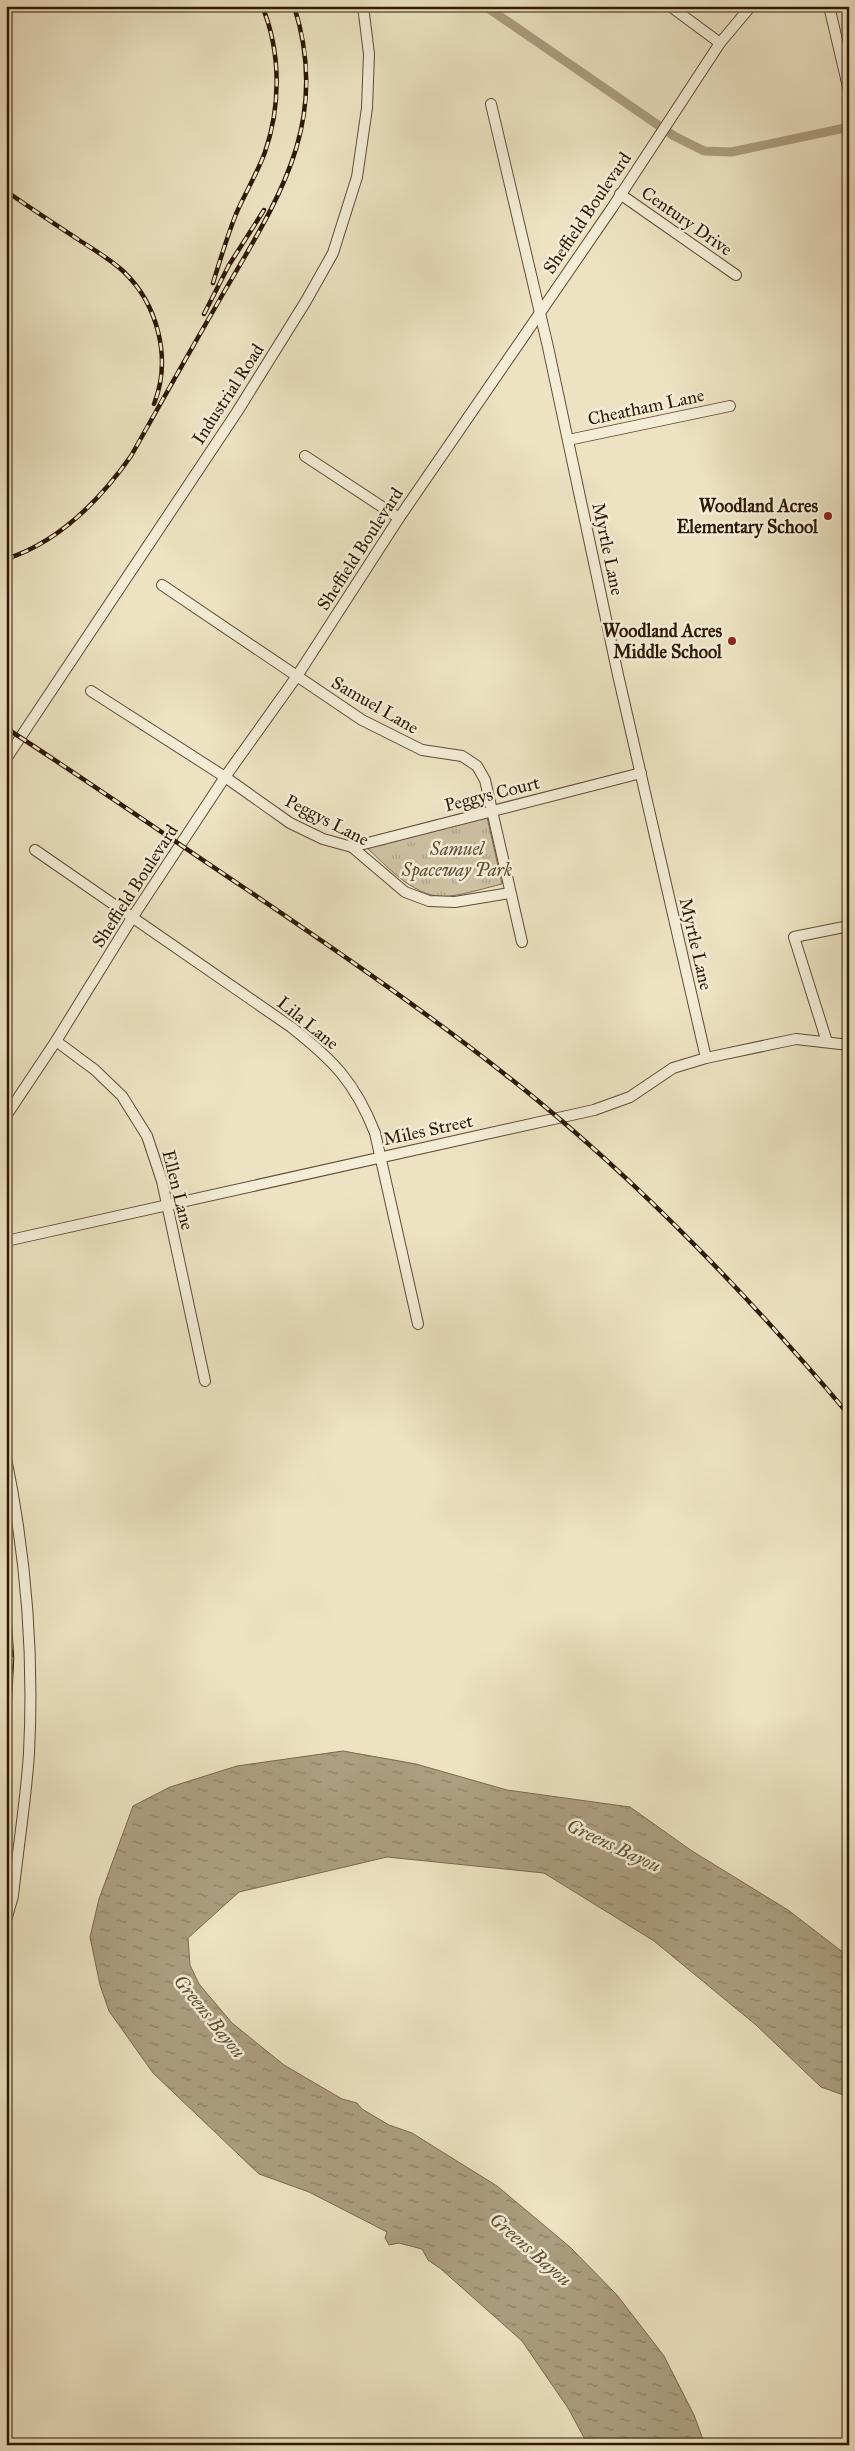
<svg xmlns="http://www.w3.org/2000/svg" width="855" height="2451" viewBox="0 0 855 2451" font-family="'IM FELL Great Primer',serif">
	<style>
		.park { fill: url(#park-tufts); stroke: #7e6d52 }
		.water { fill: url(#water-ripples); stroke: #7a694f }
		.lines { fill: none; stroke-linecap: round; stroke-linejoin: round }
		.canal { stroke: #ac9e81; stroke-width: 9 }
		.minor-casing { stroke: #5e4c33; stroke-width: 12 }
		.minor { stroke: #f3edd7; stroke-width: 10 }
		.rail-casing { stroke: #2e1903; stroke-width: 4.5 }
		.rail { stroke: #f3edd7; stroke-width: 2.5; stroke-dasharray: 8; stroke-linecap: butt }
		.poi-dot { fill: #8f2418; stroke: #f3edd7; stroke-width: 2 }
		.labels { text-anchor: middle; stroke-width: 5; stroke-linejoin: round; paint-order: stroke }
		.street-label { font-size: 18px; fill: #2e1903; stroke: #f3edd7 }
		.poi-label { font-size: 18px; font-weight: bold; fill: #2e1903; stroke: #f3edd7; text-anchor: end }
		.park-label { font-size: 18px; font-style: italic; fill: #5e4b33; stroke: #f3edd7 }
		.water-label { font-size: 19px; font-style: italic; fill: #604e35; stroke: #f3edd7 }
	</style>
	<defs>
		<pattern id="park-tufts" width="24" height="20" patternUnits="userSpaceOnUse" patternTransform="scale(1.25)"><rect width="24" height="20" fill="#cdc1a2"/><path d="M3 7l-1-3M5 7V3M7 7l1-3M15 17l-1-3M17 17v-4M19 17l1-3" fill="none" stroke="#b0a58a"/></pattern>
		<pattern id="water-ripples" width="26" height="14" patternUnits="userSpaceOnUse" patternTransform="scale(1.25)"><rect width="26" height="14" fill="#ac9e81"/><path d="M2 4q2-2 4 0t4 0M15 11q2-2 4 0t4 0" fill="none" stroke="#8c8067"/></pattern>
	</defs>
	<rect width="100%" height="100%" fill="#ede3c2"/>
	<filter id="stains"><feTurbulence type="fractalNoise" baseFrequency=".004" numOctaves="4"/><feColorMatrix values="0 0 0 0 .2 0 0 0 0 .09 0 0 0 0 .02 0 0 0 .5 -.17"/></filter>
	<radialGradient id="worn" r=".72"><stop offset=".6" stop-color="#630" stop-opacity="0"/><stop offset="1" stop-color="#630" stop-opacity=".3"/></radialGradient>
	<path class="park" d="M487,817L502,884C485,888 467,894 450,896C417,901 388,867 366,847Z"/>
	<path class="water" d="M343,1751L416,1764L507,1790L630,1807L692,1851L788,1910L849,1957V2097L821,2087L756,2025L654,1941L544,1873L387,1857L239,1892L188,1938L190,1965L199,1984L232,2023L284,2065L342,2099L357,2103L362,2109L389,2125L412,2133L497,2186L570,2247L617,2295L664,2356L694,2415L705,2445H588L568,2408L522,2341L441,2269L428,2260L422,2249L399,2243L389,2245L385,2238L387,2232L309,2192L259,2174L153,2073L109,2011L100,1985L90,1937L99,1899L133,1806L170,1787L237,1766Z"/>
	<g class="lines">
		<path class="canal" d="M485,6L674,136L704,151L731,152L845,128"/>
		<defs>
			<g id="minor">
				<path d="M670,6L720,43"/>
				<path d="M829,6L849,91"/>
				<path d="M491,104L548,347L618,675L706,1058"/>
				<path d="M620,194L736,275"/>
				<path d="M568,440L730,406"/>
				<path d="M305,456L399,518"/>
				<path d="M162,585L362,720L422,750L462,756L477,766L485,780L522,942"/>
				<path d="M91,691L225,777L290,823L323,839L352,847L405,892L429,901L455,902L510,893"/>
				<path d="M6,759L237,412L306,301L333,253L357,177L367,108L369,54L363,6"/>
				<path d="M352,847L641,773"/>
				<path d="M35,850L291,1027C333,1060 355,1082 375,1133L418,1324"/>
				<path d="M56,1041L95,1070L122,1096L147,1136L162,1181L205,1381"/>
				<path d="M827,1042L794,937L849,926"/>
				<path d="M6,1116L56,1041L132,918L225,777L297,676L399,518L612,208L720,43L751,6"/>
				<path d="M6,1241L594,1110L630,1097L673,1068L706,1058L796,1039L849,1045"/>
				<path d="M6,1458C26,1555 34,1654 29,1753C26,1800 18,1848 13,1896L6,1920"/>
			</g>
		</defs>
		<use href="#minor" class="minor-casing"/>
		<use href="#minor" class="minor"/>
		<defs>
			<g id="rail">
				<path d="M6,191C30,208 55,224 79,240C94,250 110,259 123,271C158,304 172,359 154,404"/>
				<path d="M213,283C220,260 227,237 236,214C245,193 257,174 265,152C281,106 281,51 262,6"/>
				<path d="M204,314L229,265L264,210"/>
				<path d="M6,559C59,542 100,500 131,456C160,404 190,351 220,299C276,202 332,124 294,6"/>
				<path d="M6,728C86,780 164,834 243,887C343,955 443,1023 537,1100C651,1194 754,1302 849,1415"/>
				<path d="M6,1561L12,1658L6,1782"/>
			</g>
		</defs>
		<use href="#rail" class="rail-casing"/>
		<use href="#rail" class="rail"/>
	</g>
	<g class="poi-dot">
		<circle cx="828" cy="516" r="5"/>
		<circle cx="732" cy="641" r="5"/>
	</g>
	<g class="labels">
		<g class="street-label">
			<text transform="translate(587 213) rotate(-56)" y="6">Sheffield Boulevard</text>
			<text transform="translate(687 221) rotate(35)" y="6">Century Drive</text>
			<text transform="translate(228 394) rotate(-57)" y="6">Industrial Road</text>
			<text transform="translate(646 407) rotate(-12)" y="6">Cheatham Lane</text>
			<text transform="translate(360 549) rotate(-57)" y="6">Sheffield Boulevard</text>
			<text transform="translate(608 549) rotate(78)" y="6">Myrtle Lane</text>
			<text transform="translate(375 705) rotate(30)" y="6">Samuel Lane</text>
			<text transform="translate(492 794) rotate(-14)" y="6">Peggys Court</text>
			<text transform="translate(327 820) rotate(27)" y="6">Peggys Lane</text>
			<text transform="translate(135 886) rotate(-57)" y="6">Sheffield Boulevard</text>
			<text transform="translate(696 944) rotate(77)" y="6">Myrtle Lane</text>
			<text transform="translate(308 1023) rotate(39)" y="6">Lila Lane</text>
			<text transform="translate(428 1130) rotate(-12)" y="6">Miles Street</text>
			<text transform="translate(178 1190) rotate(76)" y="6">Ellen Lane</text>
		</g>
		<g class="poi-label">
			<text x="818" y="512">Woodland Acres<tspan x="818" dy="21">Elementary School</tspan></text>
			<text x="722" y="637">Woodland Acres<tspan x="722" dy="21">Middle School</tspan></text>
		</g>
		<g class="park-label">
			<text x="457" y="855">Samuel<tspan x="457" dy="21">Spaceway Park</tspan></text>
		</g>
		<g class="water-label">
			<text transform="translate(614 1845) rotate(25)" y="7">Greens Bayou</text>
			<text transform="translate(210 2016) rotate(51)" y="7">Greens Bayou</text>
			<text transform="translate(531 2249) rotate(41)" y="7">Greens Bayou</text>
		</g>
	</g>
	<rect width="855" height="2451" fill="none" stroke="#ede3c2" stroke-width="25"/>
	<rect x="8" y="8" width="840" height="2436" fill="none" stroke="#2e1903" stroke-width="2.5"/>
	<rect x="12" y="12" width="830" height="2426" fill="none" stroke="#2e1903"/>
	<rect width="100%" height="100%" filter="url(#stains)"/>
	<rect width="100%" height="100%" fill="url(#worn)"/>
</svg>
